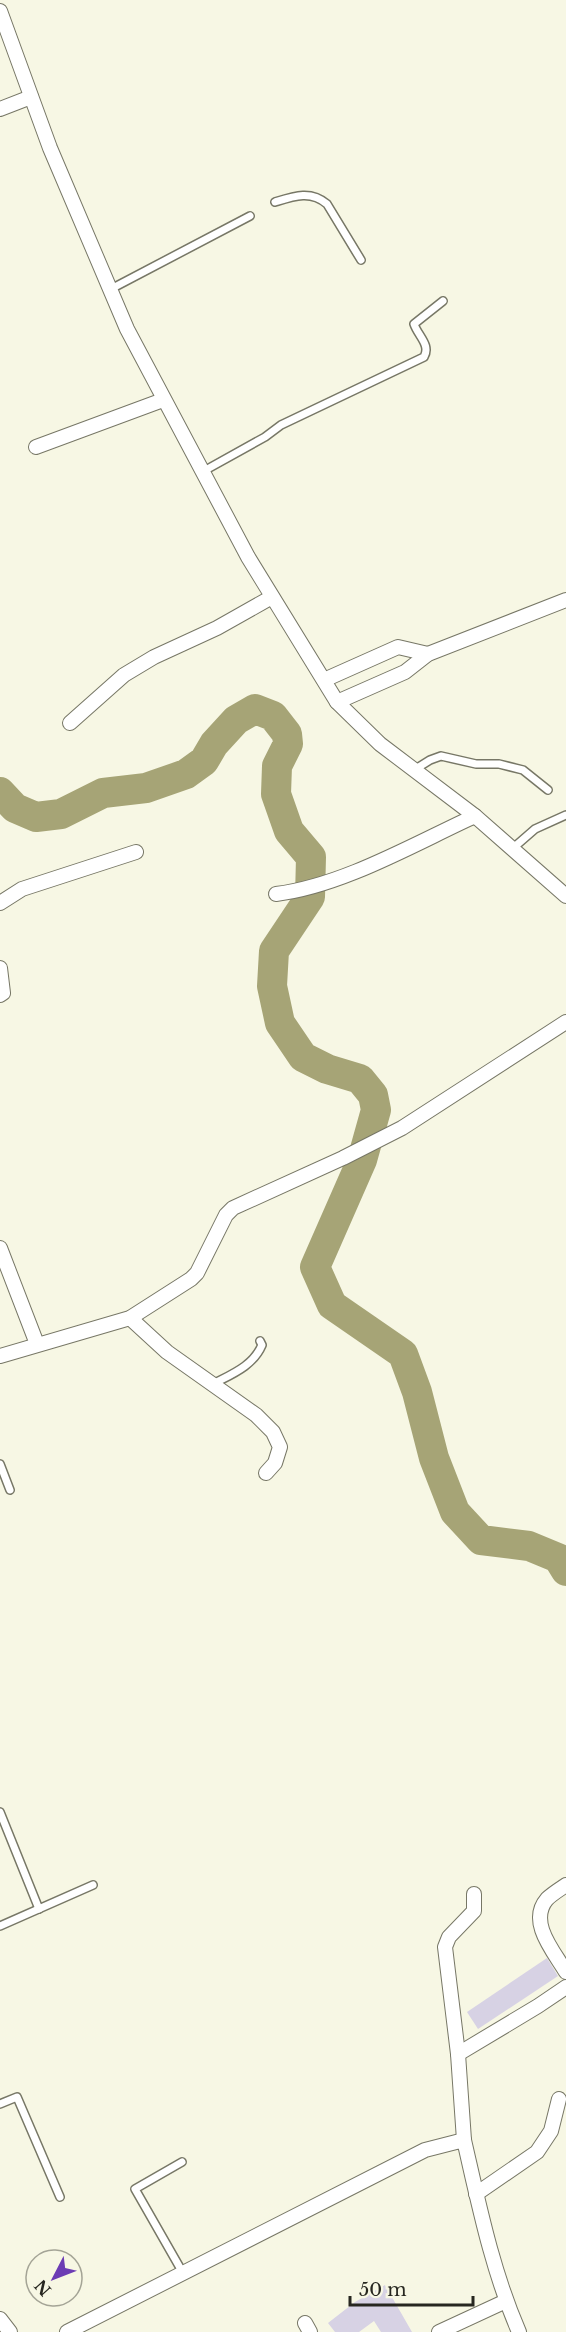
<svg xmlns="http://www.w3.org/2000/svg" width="566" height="2332" viewBox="0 0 566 2332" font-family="'Libre Baskerville',serif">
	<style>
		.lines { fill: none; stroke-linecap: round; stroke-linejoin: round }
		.river { stroke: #a6a476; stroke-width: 30 }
		.building { fill: #d7d2e4 }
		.lane-casing { stroke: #776; stroke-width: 10 }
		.street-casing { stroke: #776; stroke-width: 16 }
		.lane { stroke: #fff; stroke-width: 7 }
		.street { stroke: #fff; stroke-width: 14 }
	</style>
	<rect width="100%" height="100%" fill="#f7f7e4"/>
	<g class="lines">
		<path class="river" d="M0,792L15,808L36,817L61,814L103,793L146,788L186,774L204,761L214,744L236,720L255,709L273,716L287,734L288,744L277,766L276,794L289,831L311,857L310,897L274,951L272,986L280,1023L303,1057L327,1069L360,1079L373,1095L376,1110L362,1160L315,1267L332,1305L403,1354L417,1392L434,1458L455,1512L481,1540L529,1546L558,1558L566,1571"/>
	</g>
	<g class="building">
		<path d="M547,1958L558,1976L478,2029L467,2012Z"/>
		<path d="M385,2285L412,2332H381L374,2321L359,2332H335L328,2323L355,2302Z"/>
	</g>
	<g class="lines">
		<defs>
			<g id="lane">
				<path d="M275,202C294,196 311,190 327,204L361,260"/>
				<path d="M109,290L250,216"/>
				<path d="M202,472L265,437L281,425L424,357C431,345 418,336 414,324L443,301"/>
				<path d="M414,770L430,760L441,756L476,764H499L523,770L548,790"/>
				<path d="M512,849L535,829L566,815"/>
				<path d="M213,1384C232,1374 253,1366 262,1345L260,1341"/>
				<path d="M0,1464L10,1490"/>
				<path d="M0,1812L39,1909"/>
				<path d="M0,1926L93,1885"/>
				<path d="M0,2104L17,2097L60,2197"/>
				<path d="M182,2162L135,2189L183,2273"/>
			</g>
			<g id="street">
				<path d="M0,11L50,148L127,329L248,557L337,702L380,744L475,816L566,896"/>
				<path d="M0,109L31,97"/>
				<path d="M36,447L163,400"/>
				<path d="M324,680L398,647L428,654"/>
				<path d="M337,702L405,672L428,654L566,600"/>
				<path d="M70,723L124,675L154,657L217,628L272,597"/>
				<path d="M276,894C342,886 414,844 475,816"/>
				<path d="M0,903L22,889L136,852"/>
				<path d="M0,968L3,993L0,995"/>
				<path d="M0,1248L37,1344"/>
				<path d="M130,1318L167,1352L256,1415L273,1432L280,1447L275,1463L266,1473"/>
				<path d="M0,1356L130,1318L191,1279L197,1273L226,1215L233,1208L343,1158L402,1128L566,1022"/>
				<path d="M566,1885C560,1889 552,1894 547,1899C527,1922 555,1953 566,1972"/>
				<path d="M458,2054L538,2006L566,1987"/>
				<path d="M464,2140L458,2054L445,1947L449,1937L474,1911V1894"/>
				<path d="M476,2194L537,2152L551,2131L559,2099"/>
				<path d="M0,2319L10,2332"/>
				<path d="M305,2323L310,2332"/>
				<path d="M67,2332L425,2150L464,2140C479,2205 492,2270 519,2332"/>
				<path d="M439,2332L506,2301"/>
			</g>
		</defs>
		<use href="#lane" class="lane-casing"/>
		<use href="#street" class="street-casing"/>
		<use href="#lane" class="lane"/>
		<use href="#street" class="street"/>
	</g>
	<g transform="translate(54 2278) rotate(228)"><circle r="28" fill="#f7f7e4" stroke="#a4a496" stroke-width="1.5"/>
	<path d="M0-4.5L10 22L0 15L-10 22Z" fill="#6c3cb4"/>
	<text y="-9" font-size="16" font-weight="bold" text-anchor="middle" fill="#272720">N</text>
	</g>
	<path d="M350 2296v9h123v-9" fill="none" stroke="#272720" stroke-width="3"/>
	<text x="359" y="2296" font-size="18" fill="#272720" stroke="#f7f7e4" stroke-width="4.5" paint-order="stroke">50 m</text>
</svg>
